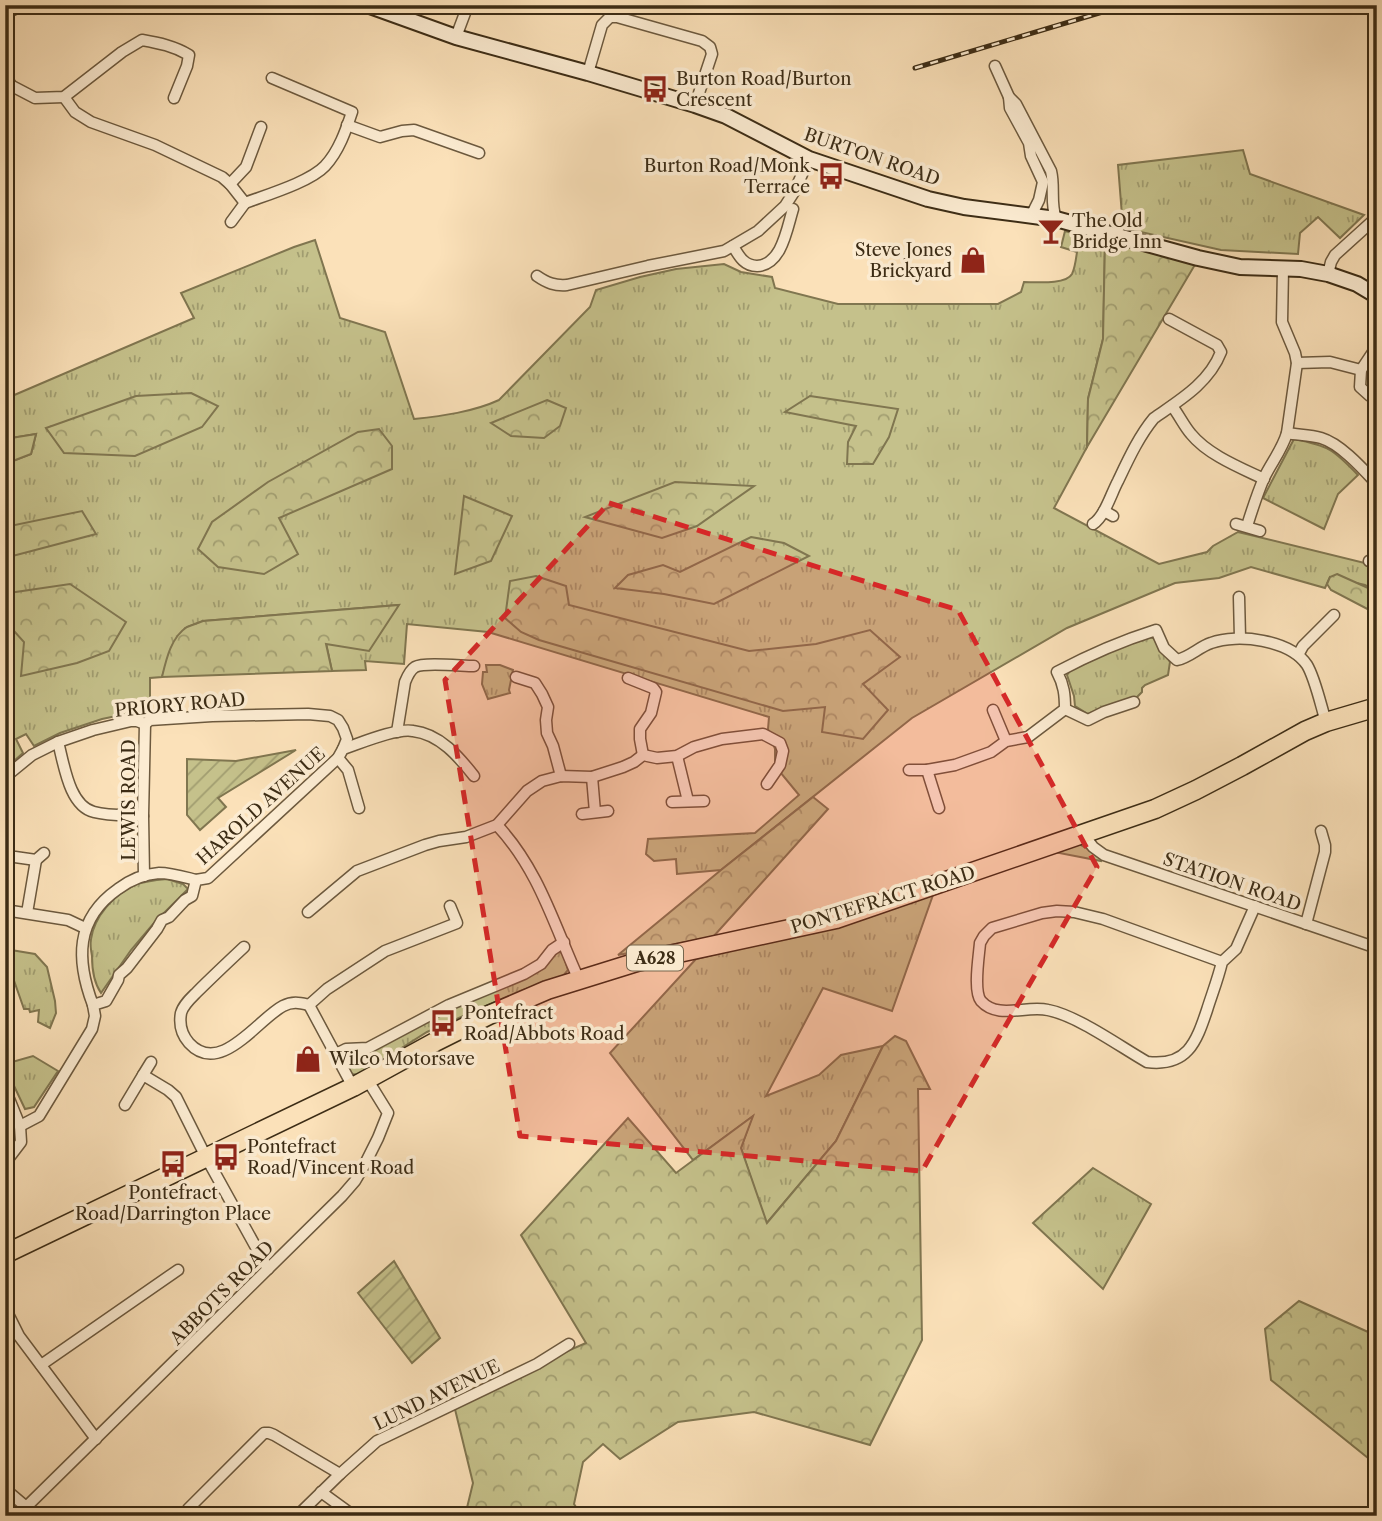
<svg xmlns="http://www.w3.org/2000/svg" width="1382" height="1521" viewBox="0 0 1382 1521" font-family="'Libre Caslon Text',serif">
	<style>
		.grass { fill: url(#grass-tufts); stroke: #807650; stroke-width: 2 }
		.forest { fill: url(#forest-crowns); stroke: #807650; stroke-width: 2 }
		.garden { fill: url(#garden-furrows); stroke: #807650; stroke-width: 2 }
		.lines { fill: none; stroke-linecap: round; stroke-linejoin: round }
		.street-casing { stroke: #6c593e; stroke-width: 13 }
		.secondary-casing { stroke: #3c2c15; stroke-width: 18 }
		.highway-casing { stroke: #3c2c15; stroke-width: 21 }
		.street { stroke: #fcecd2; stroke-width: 10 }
		.secondary { stroke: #fcecd2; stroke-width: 14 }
		.highway { stroke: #fbe1b9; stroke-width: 18 }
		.rail-casing { stroke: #3c2c15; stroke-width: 5 }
		.rail { stroke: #fcecd2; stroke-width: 2.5; stroke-dasharray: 8; stroke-linecap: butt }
		.marked { fill: #d62828; fill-opacity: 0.2; stroke: #d62828; stroke-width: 5; stroke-dasharray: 14 9; stroke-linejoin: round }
		.labels { text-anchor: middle; stroke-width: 7; stroke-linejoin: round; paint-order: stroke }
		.shield { fill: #fcecd2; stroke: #76664e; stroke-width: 2 }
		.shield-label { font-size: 16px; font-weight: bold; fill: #3c2c15 }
		.poi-label { font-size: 18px; fill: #3c2c15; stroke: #fcecd2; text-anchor: start }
		.street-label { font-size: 18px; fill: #3c2c15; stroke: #fcecd2 }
	</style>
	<defs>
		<pattern id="grass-tufts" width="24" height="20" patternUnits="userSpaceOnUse" patternTransform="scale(1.75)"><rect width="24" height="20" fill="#c5c18b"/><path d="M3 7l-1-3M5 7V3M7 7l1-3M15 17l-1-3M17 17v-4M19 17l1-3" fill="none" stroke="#a19d70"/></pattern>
		<pattern id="forest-crowns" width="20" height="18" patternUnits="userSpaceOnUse" patternTransform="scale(1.75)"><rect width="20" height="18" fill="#c5c18b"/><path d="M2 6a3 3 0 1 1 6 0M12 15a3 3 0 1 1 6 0" fill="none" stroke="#a19d70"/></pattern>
		<pattern id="garden-furrows" width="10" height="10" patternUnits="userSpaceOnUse" patternTransform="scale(1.75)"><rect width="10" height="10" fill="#c5c18b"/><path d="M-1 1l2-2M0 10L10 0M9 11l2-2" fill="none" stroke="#a19d70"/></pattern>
	</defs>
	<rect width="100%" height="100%" fill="#fbe1b9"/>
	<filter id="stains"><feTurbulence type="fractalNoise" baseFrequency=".00286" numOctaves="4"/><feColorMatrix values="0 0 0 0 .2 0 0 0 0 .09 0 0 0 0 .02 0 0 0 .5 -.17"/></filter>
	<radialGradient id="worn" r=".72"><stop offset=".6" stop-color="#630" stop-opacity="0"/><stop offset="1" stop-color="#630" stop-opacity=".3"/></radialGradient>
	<g class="grass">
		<path d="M1243,150L1250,174L1364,215L1340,238L1318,217L1300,233L1298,254L1221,250L1123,228L1118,165Z"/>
		<path d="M1065,231L1105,242L1103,339L1088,399L1087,447L1054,508L1159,564L1207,552L1213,546L1238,532L1377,566V592L1365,585L1330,577L1325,588L1251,567L1219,578L1175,583L1067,628L912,718L721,870L677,874L676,859L654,861L646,854L648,839L755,833L799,795L775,766V749L768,729L769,717L488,632L407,624L404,664L365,661L366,670L332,671L326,643L398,605L203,621L185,628L172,646L162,677L150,678V709L102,719L60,733L34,746L26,734L16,739L23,753L5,769V464L31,454L36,434L5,439V399L194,318L181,293L294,247L315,240L340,318L385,332L414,419C442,416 473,412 499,400L590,307L596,290L640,277L676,269L724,264L741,272L772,277L775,288L838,304H998L1021,292L1024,282C1035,282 1066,285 1072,274C1075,268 1076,259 1077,252L1061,247Z"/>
		<path d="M1294,439C1329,446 1333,449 1358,475L1338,494L1324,529L1263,498Z"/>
		<path d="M1150,637L1156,639L1170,662L1168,675L1145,685L1142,688V692L1135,699L1104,707L1088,714L1075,706L1074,696L1067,675L1070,671L1112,650Z"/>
		<path d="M486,665H500L513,670L509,690L510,693L488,699L482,684L483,672H487Z"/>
		<path d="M1077,843L1102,857L1101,861L1054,852Z"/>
		<path d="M167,879L183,884L188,889L154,923L131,950L101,993C94,983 92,968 92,956C91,951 90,945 91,939C94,917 114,894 135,885C145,881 156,880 167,879Z"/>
		<path d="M933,895L892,1011L823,988L766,1096L819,1075L841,1055L883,1046L836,1141L766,1224L741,1148L752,1117L693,1160L610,1053L696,959L859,920Z"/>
		<path d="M5,949L35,954L47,967L55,1001L56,1013L50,1028L38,1022L39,1010L30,1012L29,1009H24L5,955Z"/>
		<path d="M559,951L563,954L568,970L563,976L520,991L427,1032L359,1075L352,1074L342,1057L344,1053L457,1006Z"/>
		<path d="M33,1056L58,1071L34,1107L25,1109L5,1067V1064Z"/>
		<path d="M1093,1168L1151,1204L1103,1289L1033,1223Z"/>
	</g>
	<g class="forest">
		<path d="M1105,242L1196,263L1087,447L1088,399L1103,339Z"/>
		<path d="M191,393L218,406L202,427L135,456L64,453L46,428L136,396Z"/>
		<path d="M810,396L898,409L889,437L873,464H847L848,442L856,426L785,412Z"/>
		<path d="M547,400L566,408L560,426L544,438L511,436L491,423Z"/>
		<path d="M379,429L392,446V469L279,518L298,554L264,574L218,567L198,549L212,522L268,482L358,432Z"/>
		<path d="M36,434L31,454L5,464V439Z"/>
		<path d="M675,482L754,486L697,526L662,538L585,517Z"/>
		<path d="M464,496L512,516L491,561L455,574Z"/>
		<path d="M82,511L96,534L5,558V527Z"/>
		<path d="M751,537L784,543L809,556L714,604L664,594L615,588L628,575L663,565L680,572Z"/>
		<path d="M1337,574L1377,592V614L1331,590L1327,584L1330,577Z"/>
		<path d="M536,576L566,586L569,605L749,651L816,644L870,630L900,657L863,684L888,710L863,739L822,732L825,707L783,711L539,640L521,632L505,618L510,581Z"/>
		<path d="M70,584L126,622L109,651L77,663L21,676L24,642L5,621V598L9,593Z"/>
		<path d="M399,605L369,651L326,644L332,671L162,677C166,660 171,637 187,627C192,625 198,623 203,621Z"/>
		<path d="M813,797L828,809L713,937L618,955L721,870Z"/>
		<path d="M895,1036L906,1041L930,1089H918L922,1340L870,1445L754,1412L678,1422L620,1459L603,1444L583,1462L574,1504L582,1516H504L490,1511L488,1516H465L473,1483L453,1401L586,1343L521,1235L628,1118L676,1173L753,1116L741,1148L767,1223L836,1141L883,1046Z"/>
		<path d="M1299,1301L1377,1336V1462H1373L1271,1380L1265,1329Z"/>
	</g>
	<g class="garden">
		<path d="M296,750L218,798L226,807L200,830L187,815V759L236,761Z"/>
		<path d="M394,1261L440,1338L412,1363L358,1293Z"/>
	</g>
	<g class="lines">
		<defs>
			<g id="street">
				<path d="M456,37L468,5"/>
				<path d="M995,66L1009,97L1016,104L1051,171C1055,187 1050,203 1056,219"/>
				<path d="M588,73L602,25L610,17H617L702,41L710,47L712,54L695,105"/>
				<path d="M5,77L12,86L35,98L64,97L122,52L142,40C159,43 174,46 189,55L187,66L174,98"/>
				<path d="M64,97L75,112L91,122L155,145L222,177L230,184L245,203C266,195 310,182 325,166C339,151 346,130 352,112L272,78"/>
				<path d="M1009,97L1010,108L1029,143L1031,156L1043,182L1039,200L1031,216"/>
				<path d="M347,125L380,137L402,131L414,130L479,153"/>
				<path d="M230,184L246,167L261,127"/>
				<path d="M231,222L245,203"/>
				<path d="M733,246C739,256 744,266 757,266C782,265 787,228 793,209"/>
				<path d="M1328,274L1331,262L1335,255L1377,217"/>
				<path d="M537,276C547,283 555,286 567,285L648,266L724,251L758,231L785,206L794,192L809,159"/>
				<path d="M1297,363L1330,362L1361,370"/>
				<path d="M1370,396L1360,387L1361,370L1377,346"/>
				<path d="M1172,406C1179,415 1184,426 1191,434C1208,455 1241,468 1264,479"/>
				<path d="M1287,433C1298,435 1310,435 1321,438C1341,444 1363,469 1377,484"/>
				<path d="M1104,511L1113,516"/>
				<path d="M1093,524C1105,516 1111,494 1118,481C1128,460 1139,436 1154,418C1180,400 1209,383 1221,352L1217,345L1169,319"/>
				<path d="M1236,524L1260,531"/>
				<path d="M1247,526C1252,510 1257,494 1264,478C1271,463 1282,450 1287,433L1297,363L1295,353L1282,322L1283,269"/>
				<path d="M1369,561L1377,562"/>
				<path d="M1239,597L1240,638"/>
				<path d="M1298,655L1303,646L1334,615"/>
				<path d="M516,677L535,683L542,694L548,707L546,720L547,733L553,746L561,776"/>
				<path d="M628,678L653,688L656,692L651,713L640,729V739L643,755"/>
				<path d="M1065,709L1088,720L1104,712L1134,702"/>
				<path d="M993,710L1006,741"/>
				<path d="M397,732L405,682C407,677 410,670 415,667C424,662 462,666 474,666"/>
				<path d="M58,742C64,764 69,806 94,812C109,816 127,815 143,816"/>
				<path d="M677,756L688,801"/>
				<path d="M338,758L348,770L359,808"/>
				<path d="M909,770H927L955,765L991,752L1006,741L1028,737L1065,709C1065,695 1064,685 1057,672C1089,655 1121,641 1156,630L1164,648L1177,660C1190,657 1199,647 1211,643C1238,633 1290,640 1307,665C1315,678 1321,706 1326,722"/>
				<path d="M927,770L939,808"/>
				<path d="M5,777L32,755L58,742L93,730L131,721H137L145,724L150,720L212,716L308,714L330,716L338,720L343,728L347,739L343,749"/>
				<path d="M592,777L595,812"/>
				<path d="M672,802L704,801"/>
				<path d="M582,814L608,811"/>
				<path d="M497,825C539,870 554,925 579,980"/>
				<path d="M1084,835L1093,847L1104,855L1377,948"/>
				<path d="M15,857L36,860L44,853"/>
				<path d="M144,876L143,816L145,724"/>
				<path d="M5,910L68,920L85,928"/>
				<path d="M308,912L357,871L425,845L439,841L466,837L497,825L527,791L542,781L561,776L592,777L623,767L634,762L643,755L657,758L677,756L694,747L722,739L763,734L780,743L783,751L780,765L767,784"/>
				<path d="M27,913L36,860"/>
				<path d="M1306,924L1325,852V845L1321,831"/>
				<path d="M244,947C228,962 212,977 197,992C191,998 183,1005 181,1013C179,1024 182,1035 189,1043C220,1077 258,1019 283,1006C293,1001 300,1003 309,1005"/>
				<path d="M1222,962C1218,979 1212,994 1207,1010C1196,1043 1187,1067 1147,1062C1119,1046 1078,1016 1048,1010C1026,1005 998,1020 981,1001C973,991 979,956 980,943L984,936L992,928L1042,913L1057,911L1074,912L1103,919L1222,962L1236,949L1255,906"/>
				<path d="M93,1005C76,960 75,919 118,889C130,880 144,874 159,873C171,873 184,877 196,880"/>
				<path d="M309,1005L327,989L385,951L457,923L450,906"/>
				<path d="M309,1005L353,1087"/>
				<path d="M336,1054L346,1049L368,1048L449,1005L524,974L541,964L552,950L564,942"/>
				<path d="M143,1075L151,1062"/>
				<path d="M5,1089L20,1126L21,1142L5,1163"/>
				<path d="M125,1105L143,1075L168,1090L176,1097L206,1157L268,1269"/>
				<path d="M20,1126L39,1116L92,1029L95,1016L93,1005L106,1001L118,980L119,975L127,968L157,929L162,920L169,917L185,900L192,896L196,880L208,878L338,758L343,749C361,743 396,728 413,731C440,734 459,757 474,776"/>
				<path d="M5,1308L19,1336L96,1439"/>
				<path d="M41,1365L178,1270"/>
				<path d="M5,1489L37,1516"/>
				<path d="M321,1492L354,1516"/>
				<path d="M17,1516L342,1196L355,1181L365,1164L378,1138L388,1113L367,1079"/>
				<path d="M188,1516V1509L264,1433H269L274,1435L340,1474"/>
				<path d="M297,1516L340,1474L377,1441L537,1364L569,1344"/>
			</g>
			<g id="secondary">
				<path d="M367,5L456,37L588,73L695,105L726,116L809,159L928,199L964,207L1056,219L1198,258L1240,267L1301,269L1328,274L1357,284L1377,296"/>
				<path d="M5,10L18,5"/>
			</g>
			<path id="highway" d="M5,1254L353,1087L435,1042L489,1015L547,990L637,962L836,919L1155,809L1196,790L1242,766L1305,731L1326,722L1377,707"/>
		</defs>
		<use href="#street" class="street-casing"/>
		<use href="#secondary" class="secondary-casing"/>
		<use href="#highway" class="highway-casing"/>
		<use href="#street" class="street"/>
		<use href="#secondary" class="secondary"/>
		<use href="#highway" class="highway"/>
		<defs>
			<path id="rail" d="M915,68L1126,5"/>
		</defs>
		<use href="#rail" class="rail-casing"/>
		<use href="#rail" class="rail"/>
	</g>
	<path class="marked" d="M609,503L958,610L1097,867L922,1171L520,1136L445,680Z"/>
	<defs>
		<symbol id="bus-bare" viewBox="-9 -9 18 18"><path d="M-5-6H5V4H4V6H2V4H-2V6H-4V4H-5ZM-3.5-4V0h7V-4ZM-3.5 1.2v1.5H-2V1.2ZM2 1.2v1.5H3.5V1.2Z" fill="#8f2418" stroke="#fcecd2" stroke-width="2.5" paint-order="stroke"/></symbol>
		<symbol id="bar-bare" viewBox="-9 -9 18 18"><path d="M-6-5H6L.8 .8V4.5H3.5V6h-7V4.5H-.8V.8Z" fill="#8f2418" stroke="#fcecd2" stroke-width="2.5" paint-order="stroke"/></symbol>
		<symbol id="shop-bare" viewBox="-9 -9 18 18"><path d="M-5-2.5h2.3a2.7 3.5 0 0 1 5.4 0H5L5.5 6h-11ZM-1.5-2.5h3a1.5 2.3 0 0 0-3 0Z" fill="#8f2418" stroke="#fcecd2" stroke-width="2.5" paint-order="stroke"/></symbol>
	</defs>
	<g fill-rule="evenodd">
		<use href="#bus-bare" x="636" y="70" width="38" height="38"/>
		<use href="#bus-bare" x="812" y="157" width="38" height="38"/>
		<use href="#bar-bare" x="1032" y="212" width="38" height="38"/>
		<use href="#shop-bare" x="954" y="241" width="38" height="38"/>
		<use href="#bus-bare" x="424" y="1004" width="38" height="38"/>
		<use href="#shop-bare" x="289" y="1040" width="38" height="38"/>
		<use href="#bus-bare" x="207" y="1138" width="38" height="38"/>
		<use href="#bus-bare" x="154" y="1145" width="38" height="38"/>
	</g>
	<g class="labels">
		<rect class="shield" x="627" y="945.5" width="56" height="25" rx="5"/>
		<g class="shield-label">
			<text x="655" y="964">A628</text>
		</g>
		<g class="poi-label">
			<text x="676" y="85">Burton Road/Burton<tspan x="676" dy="21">Crescent</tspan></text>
			<text x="810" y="172" text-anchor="end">Burton Road/Monk<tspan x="810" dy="21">Terrace</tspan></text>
			<text x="1072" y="227">The Old<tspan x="1072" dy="21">Bridge Inn</tspan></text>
			<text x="952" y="256" text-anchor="end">Steve Jones<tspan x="952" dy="21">Brickyard</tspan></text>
			<text x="464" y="1019">Pontefract<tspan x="464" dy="21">Road/Abbots Road</tspan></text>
			<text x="329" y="1065">Wilco Motorsave</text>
			<text x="247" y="1153">Pontefract<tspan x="247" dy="21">Road/Vincent Road</tspan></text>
			<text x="173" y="1199" text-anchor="middle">Pontefract<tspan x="173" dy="21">Road/Darrington Place</tspan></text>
		</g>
		<g class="street-label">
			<text transform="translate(872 157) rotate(19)" y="6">BURTON ROAD</text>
			<text transform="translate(180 705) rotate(-5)" y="6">PRIORY ROAD</text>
			<text transform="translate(129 800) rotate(-90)" y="6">LEWIS ROAD</text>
			<text transform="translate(261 806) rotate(-42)" y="6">HAROLD AVENUE</text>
			<text transform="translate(1232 882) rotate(19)" y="6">STATION ROAD</text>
			<text transform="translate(883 900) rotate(-17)" y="6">PONTEFRACT ROAD</text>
			<text transform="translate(222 1293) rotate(-45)" y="6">ABBOTS ROAD</text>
			<text transform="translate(437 1395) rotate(-26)" y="6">LUND AVENUE</text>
		</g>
	</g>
	<rect width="1382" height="1521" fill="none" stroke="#fbe1b9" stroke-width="28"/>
	<rect x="7" y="7" width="1368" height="1507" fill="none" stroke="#3c2c15" stroke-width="3.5"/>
	<rect x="14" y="14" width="1354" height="1493" fill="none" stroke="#3c2c15" stroke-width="2"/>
	<rect width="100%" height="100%" filter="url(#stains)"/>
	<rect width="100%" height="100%" fill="url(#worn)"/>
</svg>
